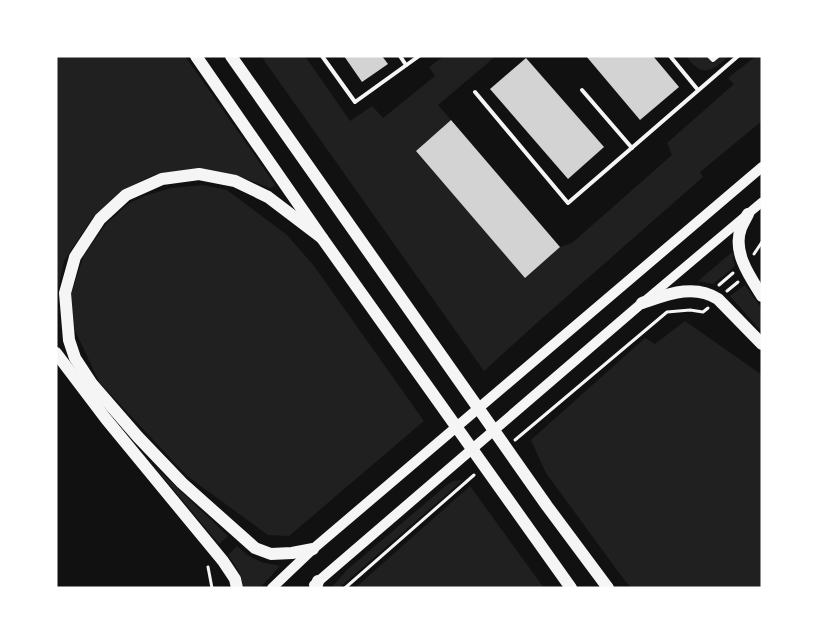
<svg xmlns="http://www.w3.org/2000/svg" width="818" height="644" viewBox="0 0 818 644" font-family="'Nunito Sans',sans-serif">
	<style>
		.green { fill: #202020 }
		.building { fill: #d3d3d3 }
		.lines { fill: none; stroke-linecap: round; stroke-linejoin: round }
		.path { stroke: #f5f5f5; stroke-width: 3 }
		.service { stroke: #f5f5f5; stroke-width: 4 }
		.tertiary { stroke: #f5f5f5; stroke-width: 9 }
		.secondary { stroke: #f5f5f5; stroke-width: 10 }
		.primary { stroke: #f5f5f5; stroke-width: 12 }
	</style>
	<rect width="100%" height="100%" fill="#111"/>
	<g class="green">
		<path d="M56,56H185L274,183L275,186L270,188L236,175L200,169L154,175L121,191L93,217L64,261L56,298Z"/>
		<path d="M261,56H305L350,121L372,106L383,118L435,76L429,67L444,56H496L438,105L451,120L416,151L525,277L560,247L572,243L672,155L667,143L734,84L728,78L756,56H762V121L700,172L703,177L539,321L484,371Z"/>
		<path d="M686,56H707L713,63L721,56H729C711,72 702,78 686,56Z"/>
		<path d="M203,185L227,190L287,235L314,266L424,421L289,536L268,535L187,476L99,382L75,330L70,297L84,255L106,224L128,204L144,196L171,188Z"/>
		<path d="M731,253H734L733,258L735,266L713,284L698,281Z"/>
		<path d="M745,285L762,309V332L730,296Z"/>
		<path d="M685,321L762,375V588H631L617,570L546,473L531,440L645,338L655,344Z"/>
		<path d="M153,465L228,536L219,544Z"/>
		<path d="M463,480L339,588H331L348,569L448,484L453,481Z"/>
		<path d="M470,486L544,588H355Z"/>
		<path d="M237,546L247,555L261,562L280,566L260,588H243C243,575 235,565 228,555Z"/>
	</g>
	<g class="building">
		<path d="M344,56H382L388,64L362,82Z"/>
		<path d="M586,56H653L679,87L640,120Z"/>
		<path d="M526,58L604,147L568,179L490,89Z"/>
		<path d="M451,120L560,247L525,278L416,151Z"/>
	</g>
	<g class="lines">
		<g class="path">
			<path d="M754,254L762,242"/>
			<path d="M719,285L733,273"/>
			<path d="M727,291L738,282"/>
			<path d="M515,440L667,312L690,310L703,312L708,308"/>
			<path d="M208,567L212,588"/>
			<path d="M345,588L474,475"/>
		</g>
		<g class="service">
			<path d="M322,56L355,102L419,56"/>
			<path d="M400,56L406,65"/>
			<path d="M670,56L698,90"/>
			<path d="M709,56L713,60L718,56"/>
			<path d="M582,90L632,148"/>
			<path d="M475,92L568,203L738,56"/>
		</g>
		<path class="tertiary" d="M647,299L762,202"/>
		<g class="secondary">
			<path d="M314,585L642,303"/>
			<path d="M272,588L313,549L762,167"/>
		</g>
		<g class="primary">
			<path d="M196,56L322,238L571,588"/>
			<path d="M231,56L547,506L608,588"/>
			<path d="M748,214C746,218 743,223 741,228C732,252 750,277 762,296"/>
			<path d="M642,303C666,295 694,283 718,299L762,344"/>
			<path d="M56,353L106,419L223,561L235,579L237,588"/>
			<path d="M313,549L292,553L271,554L255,548L182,483L138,437L92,384L75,358L69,340L65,293L75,257L100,219L126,195L162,179L199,174L235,181L268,197L322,238"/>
			<path d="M316,588L318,581"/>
		</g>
	</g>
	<rect width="818" height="644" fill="none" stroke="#ffffff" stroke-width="115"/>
</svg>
